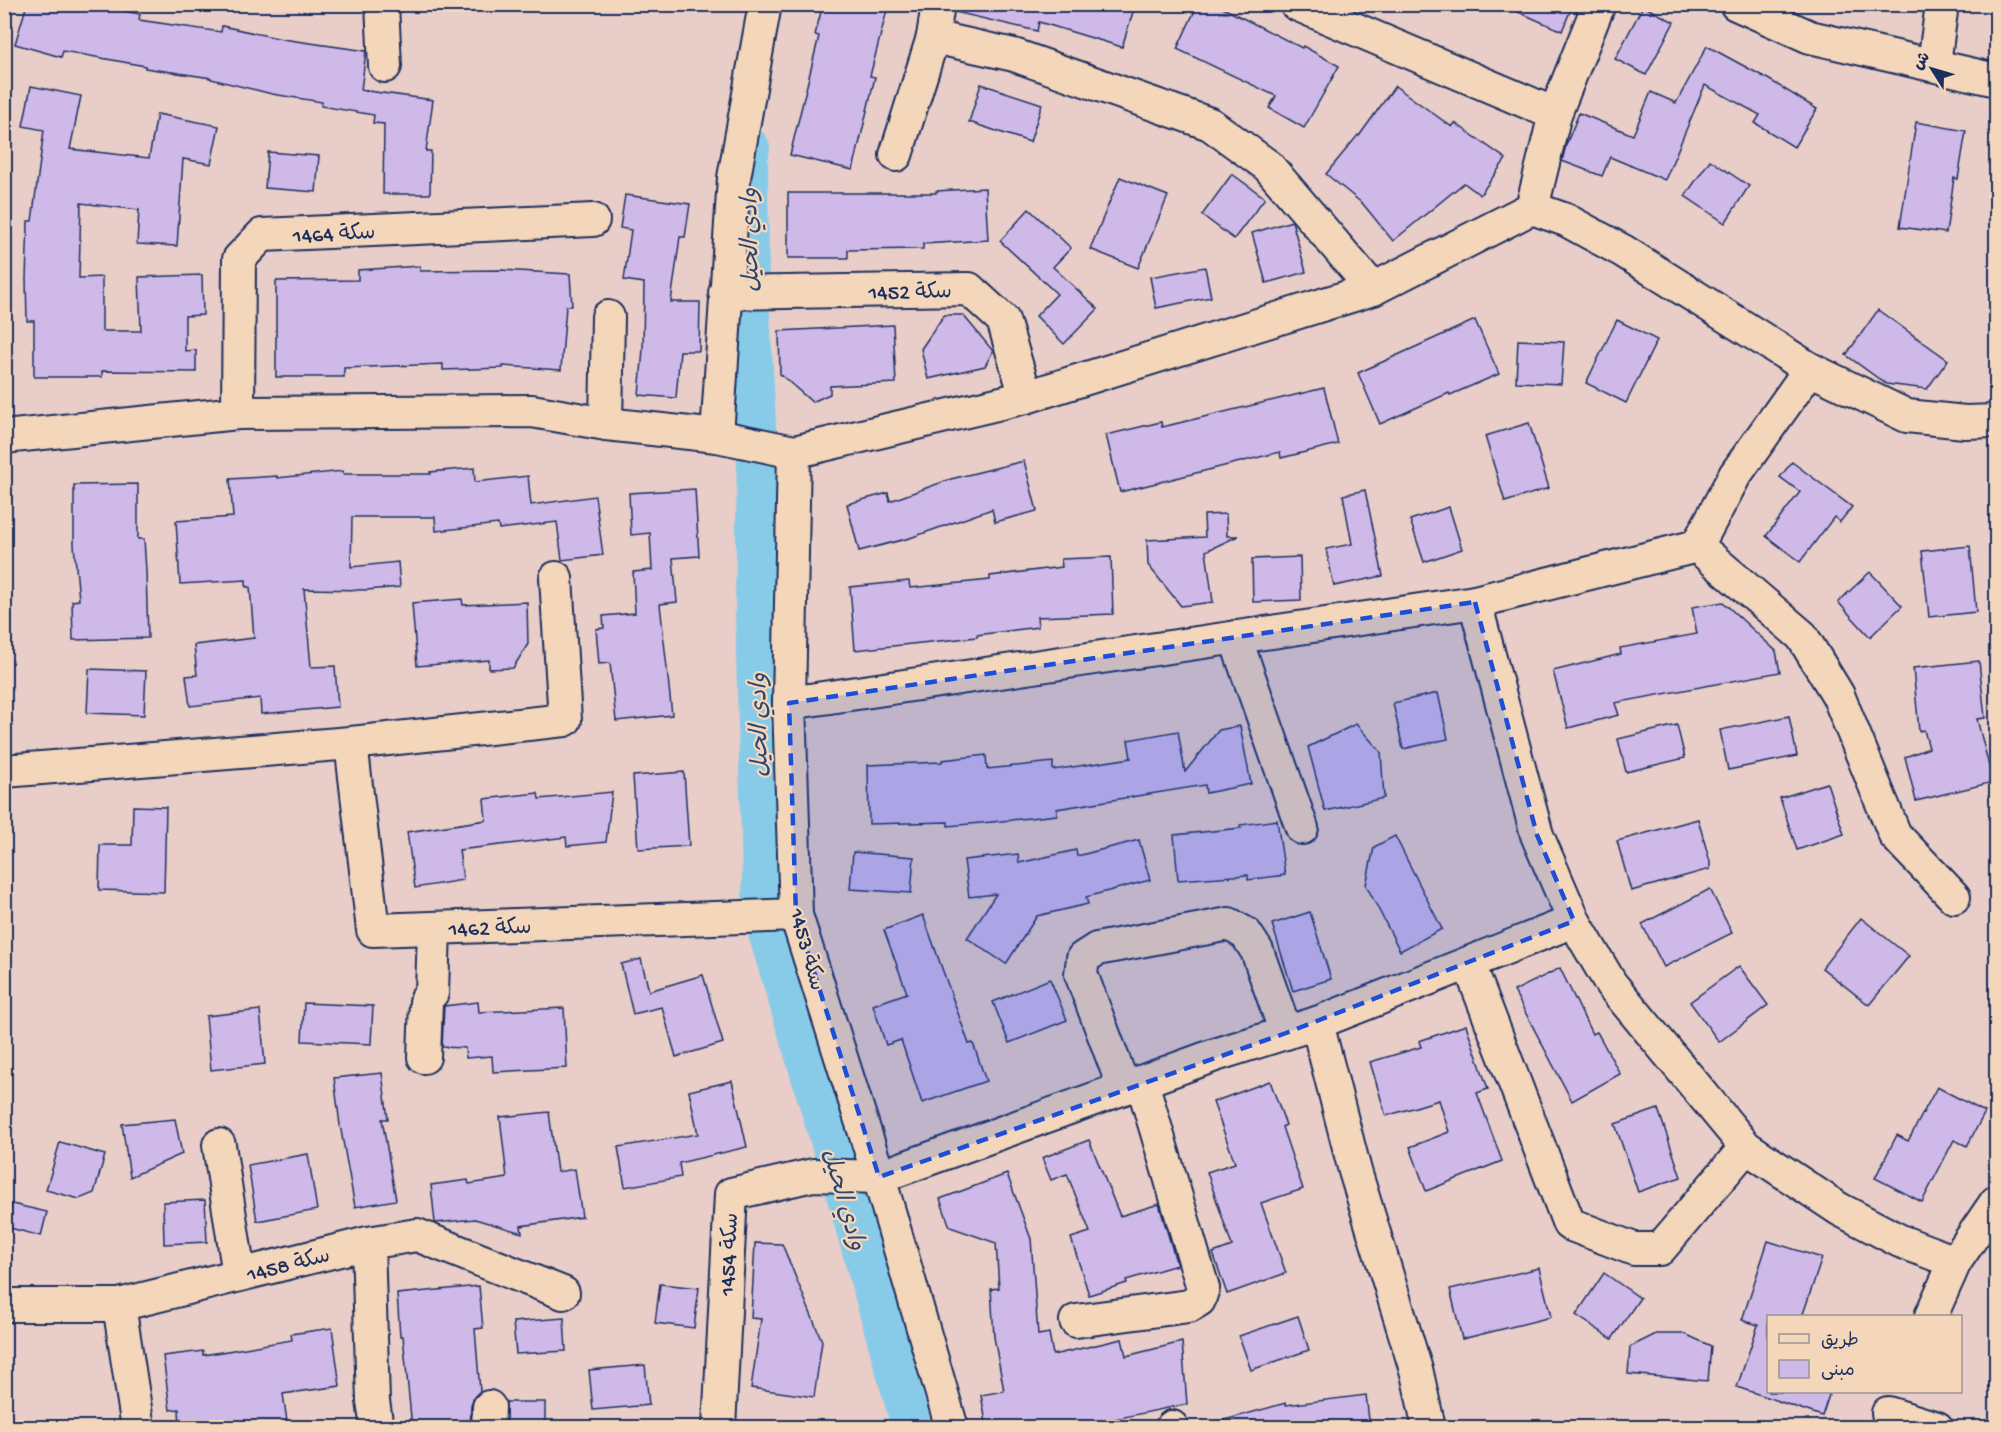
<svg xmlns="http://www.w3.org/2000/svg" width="2001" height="1432" viewBox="0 0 2001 1432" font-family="'Gochi Hand','Playpen Sans Arabic',sans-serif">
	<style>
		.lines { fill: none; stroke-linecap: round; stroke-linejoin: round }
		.river { stroke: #88cbe9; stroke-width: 40 }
		.building { fill: #cfb9e9; stroke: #1b2f5e; stroke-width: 1.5 }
		.minor-casing { stroke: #1b2f5e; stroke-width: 36 }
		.minor { stroke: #f4d6ba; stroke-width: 32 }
		.marked { fill: #1d4ed8; fill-opacity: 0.2; stroke: #1d4ed8; stroke-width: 4.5; stroke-dasharray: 12 8; stroke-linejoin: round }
		.labels { text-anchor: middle; stroke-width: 4.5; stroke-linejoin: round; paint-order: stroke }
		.street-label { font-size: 22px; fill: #1b2f5e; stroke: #f4d6ba }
		.water-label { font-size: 24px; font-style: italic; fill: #2b4673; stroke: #f4d6ba }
	</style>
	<rect width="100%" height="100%" fill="#e9cdc8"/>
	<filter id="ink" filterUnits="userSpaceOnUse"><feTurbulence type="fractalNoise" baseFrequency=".0167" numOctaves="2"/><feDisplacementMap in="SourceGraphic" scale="12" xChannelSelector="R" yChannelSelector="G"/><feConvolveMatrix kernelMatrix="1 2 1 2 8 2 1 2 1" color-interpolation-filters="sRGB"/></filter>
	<g filter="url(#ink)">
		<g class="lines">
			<path class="river" d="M750,148L748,160L749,293L757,444L755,613L763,916L841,1176L912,1428"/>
		</g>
		<g class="building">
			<path d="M27,4H71L96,11L97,6L140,14L139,20L221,32L222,26L282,39L366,51L361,90L433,100L426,151H431L430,194H383L384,124L373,123L374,115L321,106L322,102L272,94L211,79V78L145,68V66L63,51L61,57L15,44Z"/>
			<path d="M823,4H867L887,10L870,76L875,77L853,170L790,155L819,36L815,35Z"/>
			<path d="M956,4H1120L1134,9L1122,47L1039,22L1037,31L955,12Z"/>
			<path d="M1198,4H1215L1302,48L1303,46L1339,66L1304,128L1269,108L1276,96L1177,49Z"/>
			<path d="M1500,4H1573L1562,31Z"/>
			<path d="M1643,6L1674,22L1646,75L1615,59Z"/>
			<path d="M1707,46L1768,79L1817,109L1794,147L1755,123L1760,115L1705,85L1665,180L1610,157L1602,176L1562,161L1566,145L1579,113L1633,135L1651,92L1676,103Z"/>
			<path d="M981,84L1042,104L1030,142L969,122Z"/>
			<path d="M31,86L81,96L70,149L149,158L157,114L219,126L211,164L183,159L177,246L137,244L139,210L81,203L79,278L102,277V331H141L139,277L202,275L203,315L185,316V351L196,350V372L102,371V377H34V321H27L26,279L28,221H32L44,130L23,126Z"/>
			<path d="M1395,86L1452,127L1455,123L1506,159L1480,195L1464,183L1393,241L1363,204L1326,174L1358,135L1359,136Z"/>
			<path d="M1916,122L1966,131L1958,179L1954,178L1946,233L1900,227Z"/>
			<path d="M268,152L319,156L316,192L265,188Z"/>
			<path d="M1710,160L1749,186L1725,223L1685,196Z"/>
			<path d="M1232,174L1265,198L1234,239L1202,215Z"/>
			<path d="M1120,177L1168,196L1138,268L1090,249Z"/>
			<path d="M985,188L988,240L923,244V249L848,250V258H788V193H936V191Z"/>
			<path d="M625,195L690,204L685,237H680L671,302H700L699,351H680L676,398L639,395L643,349L644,283L624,280L631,230L620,228Z"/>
			<path d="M1029,209L1071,248L1053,267L1098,309L1064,344L1036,316L1057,294L1000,241Z"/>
			<path d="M1292,221L1306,272L1266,283L1252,233Z"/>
			<path d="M420,266V271L501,270L570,274L572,306H566L561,370L503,366V368L443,370V364L344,368V377H276V281L358,280V270Z"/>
			<path d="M1205,267L1211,297L1156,308L1150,277Z"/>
			<path d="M1878,310L1948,360L1927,389L1886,384L1846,355Z"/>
			<path d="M944,315H963L993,351L985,366L928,379L921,349Z"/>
			<path d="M1475,320L1499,374L1450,395L1449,393L1380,424L1358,373Z"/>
			<path d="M1617,320L1657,340L1626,403L1586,383Z"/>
			<path d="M893,325L896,383L830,386V394L812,402L780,374L779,331Z"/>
			<path d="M1518,340L1564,342L1561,384L1516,382Z"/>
			<path d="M1324,388L1338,444L1281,458L1280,452L1120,492L1106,435L1161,422L1162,427Z"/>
			<path d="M1529,423L1549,488L1505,502L1485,436Z"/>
			<path d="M1024,461L1037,511L995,522L992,509L910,538L859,551L847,504L888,493L890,501L951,479Z"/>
			<path d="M1792,462L1852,507L1840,522L1834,517L1800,562L1766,536L1800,492L1780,477Z"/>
			<path d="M474,468L475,482L528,476L531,505L595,496L603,555L562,560L557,522L499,529L498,524L436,531L435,517H352L351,567L398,562L400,587L367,590L304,589L311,667L335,666L338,707L261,714L260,698L190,706L186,676L197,675L194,645L254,638L250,587H246V580L180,584L176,521L233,517L230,479L277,476V478L343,471V474H431L430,472Z"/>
			<path d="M138,484V539H144L146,571L148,638L73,640L72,601L79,600L74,545V485Z"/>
			<path d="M695,489L699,556L673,558L677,602L660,604L672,715L616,721L610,663L599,664L596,629L604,628L603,616L635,613L633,572L652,570L650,533L631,535L629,493Z"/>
			<path d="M1365,490L1383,576L1334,586L1326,549L1352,544L1343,495Z"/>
			<path d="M1449,507L1462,549L1424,562L1410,520Z"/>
			<path d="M1226,514L1227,536H1238L1206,551L1213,602L1181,606L1148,565L1147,540L1205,537L1204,515Z"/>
			<path d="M1970,546L1976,612L1929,617L1922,551Z"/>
			<path d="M1111,557L1113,614L1037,617L1038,627L977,635V637L855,650L850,587L909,581L910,588L990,580V576L1062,567L1061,559Z"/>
			<path d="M1300,557L1301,600L1253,602L1252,559Z"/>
			<path d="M1870,572L1902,606L1870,637L1838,602Z"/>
			<path d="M462,599L463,605L527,602L528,644L513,668L489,669V660L417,666L412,603Z"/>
			<path d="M1723,602L1776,651L1780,672L1615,703L1619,715L1568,728L1553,671L1621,654L1620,648L1697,634L1692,607Z"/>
			<path d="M1979,661L1985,718L1977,719L1993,782L1916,801L1905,757L1929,748L1924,730L1919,731L1913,668Z"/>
			<path d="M89,669L146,671L144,715L87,713Z"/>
			<path d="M1438,693L1448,739L1403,749L1393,703Z"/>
			<path d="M1789,716L1797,756L1728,770L1720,730Z"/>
			<path d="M1356,724L1381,752L1384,798L1325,811L1308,747Z"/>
			<path d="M1677,725L1685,758L1626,772L1618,739Z"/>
			<path d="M1240,726L1251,784L1206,793L1205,785L1057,809V815L992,822L948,826V822L869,824L868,765L942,762V760L986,755L987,769L1053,762V770L1131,758L1128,740L1178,731L1185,772L1219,730Z"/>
			<path d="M684,772L689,846L638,849L633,776Z"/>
			<path d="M1827,783L1844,834L1797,850L1780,798Z"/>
			<path d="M612,792L606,842L567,846L566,837L459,850L463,880L415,888L407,832L486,820L484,799L538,793L539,799Z"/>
			<path d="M133,806L166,807L164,892L99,890L100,845H132Z"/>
			<path d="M1698,819L1710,862V869L1631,891L1617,841Z"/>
			<path d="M1277,820L1285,875L1248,880V875L1178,880L1174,835L1241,828L1240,825Z"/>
			<path d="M1395,836L1442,929L1400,951L1366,885L1374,847Z"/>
			<path d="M1139,840L1150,880L1086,897L1088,904L1037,916L1006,964L967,938L996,894L969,897L964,860L1018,854L1019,863L1076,850L1077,856Z"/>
			<path d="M853,852L914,857L911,893L850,889Z"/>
			<path d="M1710,889L1732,933L1664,967L1642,924Z"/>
			<path d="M1310,912L1331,979L1293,991L1272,924Z"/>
			<path d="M923,915L969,1044L973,1043L986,1081L922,1103L901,1040L886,1045L873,1005L907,993L884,930Z"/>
			<path d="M1861,918L1909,956L1869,1005L1822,968Z"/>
			<path d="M641,959L649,991L703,975L723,1043L676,1057L662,1007L633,1014L621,964Z"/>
			<path d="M1739,966L1768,1005L1719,1042L1690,1002Z"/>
			<path d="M1560,968L1592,1034L1597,1032L1620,1074L1572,1101L1514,991Z"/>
			<path d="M1050,979L1067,1020L1009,1043L993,1002Z"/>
			<path d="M478,1002L479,1012L564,1008L567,1068L493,1072L492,1056L466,1058L465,1048L442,1047L444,1006Z"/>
			<path d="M304,1003L373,1006L371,1044L302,1041Z"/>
			<path d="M260,1010L265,1064L211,1070L206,1016Z"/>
			<path d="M1466,1025L1488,1089L1477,1093L1502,1161L1426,1191L1410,1147L1449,1132L1439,1100L1386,1116L1370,1062L1421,1047L1419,1041Z"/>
			<path d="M382,1073L388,1119H382L396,1200L355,1207L340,1125L334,1078Z"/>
			<path d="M732,1081L747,1147L679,1163L681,1177L625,1187L618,1147L698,1134L689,1091Z"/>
			<path d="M1270,1081L1286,1125L1282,1127L1303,1189L1261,1203L1286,1273L1227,1294L1213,1253L1232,1246L1207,1172L1235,1163L1213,1102Z"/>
			<path d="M1937,1087L1985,1112L1967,1146L1954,1140L1922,1202L1875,1178L1897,1135L1908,1141Z"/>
			<path d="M1658,1109L1681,1177L1638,1192L1615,1124Z"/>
			<path d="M549,1112L557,1172L575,1169L582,1217L521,1226L522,1233L475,1219L435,1223L431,1185L468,1180L469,1184L507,1178L500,1117Z"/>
			<path d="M175,1119L182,1154L130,1177L122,1124Z"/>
			<path d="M1089,1140L1120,1216L1159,1204L1177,1265L1126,1280L1127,1283L1089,1295L1071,1238L1090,1232L1067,1174L1051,1180L1042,1158Z"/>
			<path d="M60,1142L105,1155L94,1193L79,1199L46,1190Z"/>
			<path d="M308,1154L317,1210L257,1221L248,1165Z"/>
			<path d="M1007,1174L1031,1239L1038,1335L1049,1333L1053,1355L1122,1339L1126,1356L1182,1342L1187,1404L1091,1424L1090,1422L1056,1428H987L981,1395L1004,1391L994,1337L991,1289L999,1288L996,1243L950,1227L940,1199Z"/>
			<path d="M205,1200L207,1242L164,1244L163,1202Z"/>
			<path d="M12,1204L47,1212L41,1236L6,1227Z"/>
			<path d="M1768,1241L1822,1258L1802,1317H1768V1392H1830L1822,1416L1737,1387L1758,1325L1742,1320Z"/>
			<path d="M755,1243L782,1244L822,1341L814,1397L751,1388L761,1319L751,1318Z"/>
			<path d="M1539,1268L1551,1317L1462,1339L1450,1289Z"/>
			<path d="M1604,1273L1640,1298L1612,1339L1576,1315Z"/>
			<path d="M660,1284L699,1288L694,1328L655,1323Z"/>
			<path d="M479,1286L483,1328L475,1329L480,1391L474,1397L471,1406L470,1428H412L403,1336H400L397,1294Z"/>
			<path d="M1298,1316L1309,1350L1251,1370L1239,1336Z"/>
			<path d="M564,1318L566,1351L516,1354L513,1322Z"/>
			<path d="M332,1328L340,1386L283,1394L288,1428H180L179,1409L170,1410L163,1356L203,1351V1355L292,1340L291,1334Z"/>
			<path d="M1656,1334H1685L1711,1346L1708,1381L1628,1374L1630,1347Z"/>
			<path d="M645,1365L649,1405L593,1410L589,1370Z"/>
			<path d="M1366,1395L1370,1428H1218L1217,1422L1286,1403V1405Z"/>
			<rect x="506" y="1402" width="39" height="26"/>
		</g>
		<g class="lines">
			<defs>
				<g id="minor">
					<path d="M382,4L385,66"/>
					<path d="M1296,4L1555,114"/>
					<path d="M1736,4L1810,37L1996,80"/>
					<path d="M933,37L1014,55L1210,124L1268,166L1373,289"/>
					<path d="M1934,64L1942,4"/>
					<path d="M896,155L933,37L938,4"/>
					<path d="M1532,208L1555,114L1599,4"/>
					<path d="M725,293L969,289L1003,320L1026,397"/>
					<path d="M238,413L239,259L262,235L593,220"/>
					<path d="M606,424L608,317"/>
					<path d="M717,436L734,178L765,4"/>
					<path d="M4,437L238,413L532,411L606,424L717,436L794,452L1026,397L1373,289L1532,208L1566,220L1623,251L1810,369L1907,416L1965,422L1996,421"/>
					<path d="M794,452L789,703L796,915L879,1177L952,1428"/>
					<path d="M1697,546L1735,475L1810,369"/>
					<path d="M1475,602L1537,835L1574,921L1611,984L1746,1147L1839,1209L1900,1241L1955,1262"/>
					<path d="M1235,637L1302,828"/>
					<path d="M789,703L1475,602L1697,546L1802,636L1838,695L1895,835L1954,897"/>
					<path d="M351,743L373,930L796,915"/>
					<path d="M4,771L351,743L565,720L556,578"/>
					<path d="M1469,964L1569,1224L1634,1249H1660L1746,1147"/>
					<path d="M1317,1023L1355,1171L1417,1373L1429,1428"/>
					<path d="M424,1057L426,1002L428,996L432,993L434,928"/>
					<path d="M1124,1088L1081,974L1083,958L1097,949L1229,924L1246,934L1257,951L1286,1033"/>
					<path d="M219,1145L239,1275"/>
					<path d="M368,1243L373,1401L377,1428"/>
					<path d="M4,1305H119L368,1243L417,1235L563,1293"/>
					<path d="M119,1305L138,1428"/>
					<path d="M1931,1316L1955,1262L1996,1202"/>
					<path d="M1076,1321L1189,1306L1199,1300L1203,1288L1142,1082"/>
					<path d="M1888,1413L1937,1428"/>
					<path d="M1172,1427V1428"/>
					<path d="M488,1428L489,1407"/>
					<path d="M719,1428L731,1194L813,1175L879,1177L1215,1055L1317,1023L1574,921"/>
				</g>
			</defs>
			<use href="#minor" class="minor-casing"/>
			<use href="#minor" class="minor"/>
		</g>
	</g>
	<path class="marked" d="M1475,602L1537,835L1574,921L1286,1033L879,1177L796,915L789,703Z"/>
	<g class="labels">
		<g class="street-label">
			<text transform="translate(334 232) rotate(-3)" y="8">سكة 1464</text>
			<text transform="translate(910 290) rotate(-1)" y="8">سكة 1452</text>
			<text transform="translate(490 926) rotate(-2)" y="8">سكة 1462</text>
			<text transform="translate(809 949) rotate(75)" y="8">سكة 1453</text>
			<text transform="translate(727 1254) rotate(-87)" y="8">سكة 1454</text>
			<text transform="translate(288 1263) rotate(-14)" y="8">سكة 1458</text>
		</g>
		<g class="water-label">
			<text transform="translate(749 240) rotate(-91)" y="8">وادي الحيل</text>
			<text transform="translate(758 725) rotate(-91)" y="8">وادي الحيل</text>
			<text transform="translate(845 1199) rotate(74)" y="8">وادي الحيل</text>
		</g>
	</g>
	<rect width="2001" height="1432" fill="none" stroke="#f4d6ba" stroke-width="24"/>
	<rect x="12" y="12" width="1977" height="1408" fill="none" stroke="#1b2f5e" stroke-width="2" filter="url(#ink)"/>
	<rect x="1767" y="1315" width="195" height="78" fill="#f4d6ba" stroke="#9d9395" stroke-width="1.5"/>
	<rect x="1779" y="1334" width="30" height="9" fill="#f4d6ba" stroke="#9d9395" stroke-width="1.5"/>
	<text x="1821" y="1345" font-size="18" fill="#1b2f5e">طريق</text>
	<rect x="1779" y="1360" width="30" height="18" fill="#cfb9e9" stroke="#9d9395" stroke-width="1.5"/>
	<text x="1821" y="1375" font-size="18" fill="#1b2f5e">مبنى</text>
	<g transform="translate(1932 69) rotate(307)" stroke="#f4d6ba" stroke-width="4.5" paint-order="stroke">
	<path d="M0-4.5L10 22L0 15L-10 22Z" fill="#1b2f5e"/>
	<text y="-9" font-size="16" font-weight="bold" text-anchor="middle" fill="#1b2f5e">ش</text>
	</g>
</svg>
